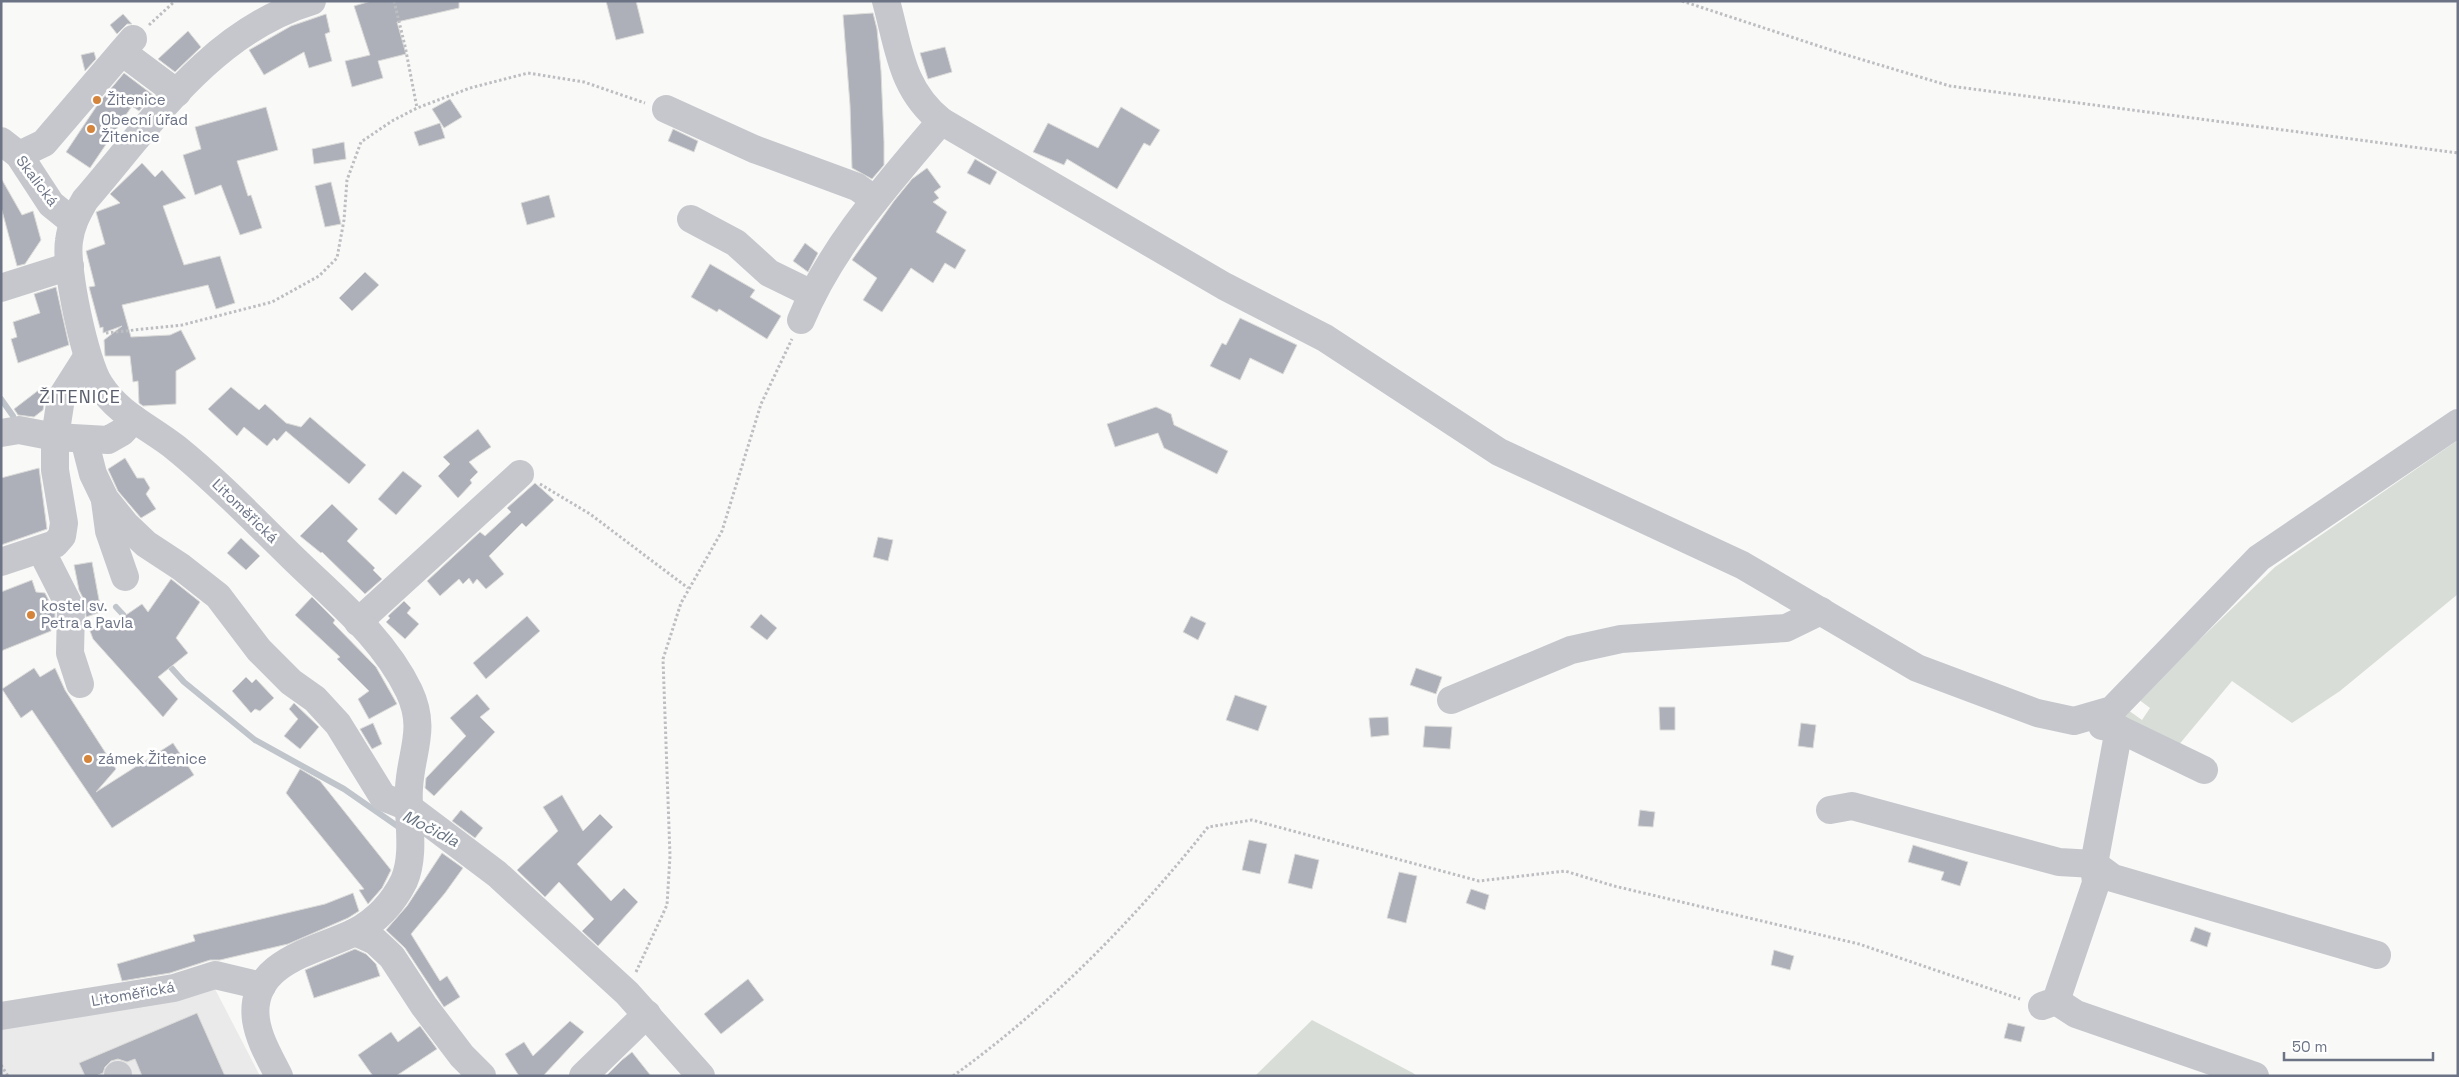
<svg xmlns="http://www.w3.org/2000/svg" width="2459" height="1077" viewBox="0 0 2459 1077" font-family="'Space Grotesk',sans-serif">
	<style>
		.built { fill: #eaeaea }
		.green { fill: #d8ded7 }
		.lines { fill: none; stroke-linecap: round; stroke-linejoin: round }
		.stream { stroke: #c0c5cc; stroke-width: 6 }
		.building { fill: #adb0b9; stroke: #dbdbd9 }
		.path { stroke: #bdbec2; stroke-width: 3; stroke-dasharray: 2.5 2.5; stroke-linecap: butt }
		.minor { stroke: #c5c7cc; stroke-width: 28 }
		.poi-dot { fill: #d5843c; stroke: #fff; stroke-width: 2 }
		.labels { text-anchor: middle; stroke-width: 5; stroke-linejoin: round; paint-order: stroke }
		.poi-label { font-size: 15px; fill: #6b7385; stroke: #fff; text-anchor: start }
		.street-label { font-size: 15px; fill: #6b7385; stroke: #fff }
		.water-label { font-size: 16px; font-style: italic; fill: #677380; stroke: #fff }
		.quarter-label { font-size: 18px; letter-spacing: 1px; fill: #585e6b; stroke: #fff }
	</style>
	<rect width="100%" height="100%" fill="#f9f9f7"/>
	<path class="built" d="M215,989L260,1076H1V1016Z"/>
	<g class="green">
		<path d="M2458,440V594L2340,691L2292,723L2232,681L2177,747L2116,721L2128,710L2142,720L2150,708L2138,699L2275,567Z"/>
		<path d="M1312,1020L1413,1073L1417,1076H1255Z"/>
	</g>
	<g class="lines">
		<g class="stream">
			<path d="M1,399L13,416"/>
			<path d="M116,607L129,621"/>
			<path d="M166,662L184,682L255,740L344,789L403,830"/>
		</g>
	</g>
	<g class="building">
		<path d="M371,1H459V8L397,22L406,54L378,61L383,78L352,87L345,61L370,55L354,6Z"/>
		<path d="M606,1H636L644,33L616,40Z"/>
		<path d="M873,13L877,29L881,71L884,142V165L872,179L852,168L850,105L843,15Z"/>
		<path d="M123,14L132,24H127L117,34L110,25Z"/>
		<path d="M326,14L330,32L325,34L332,61L309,68L304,52L264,75L249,50L291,26Z"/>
		<path d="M188,31L201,47L175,72L158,59Z"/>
		<path d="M945,47L952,72L928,79L920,53Z"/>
		<path d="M94,52L96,59L85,71L81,55Z"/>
		<path d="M124,73L153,95L139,111L132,106L90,168L66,152L98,104Z"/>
		<path d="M450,99L462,117L444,128L432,109Z"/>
		<path d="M266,107L278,150L237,161L248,196L251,195L262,228L240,235L221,185L195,195L183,155L201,149L195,127Z"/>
		<path d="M1121,107L1160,130L1150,146L1144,143L1117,189L1067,159L1064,165L1033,152L1048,123L1098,148Z"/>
		<path d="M440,123L445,138L419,146L414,132Z"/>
		<path d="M673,129L698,141L694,152L668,141Z"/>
		<path d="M344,142L346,159L314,164L312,149Z"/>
		<path d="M975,159L997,172L990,185L967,173Z"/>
		<path d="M142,163L155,177L162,170L186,198L163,206L184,265L220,256L235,303L216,309L208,285L122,305L131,337L170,335L181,330L196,359L176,371V404L143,406L139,403L138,381L133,382L130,356H105L104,340L122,326L103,333V327L100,328L89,287L95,286L86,251L105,244L96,212L120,203L110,194Z"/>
		<path d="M927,168L941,187L934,192L939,198L933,202L947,212L936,232L966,250L955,269L945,263L933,283L911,268L882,312L863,300L877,278L852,260L894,201L912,179Z"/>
		<path d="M1,178L22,215L33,211L41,240L25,264L17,266L1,207Z"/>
		<path d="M331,182L341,224L325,227L315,186Z"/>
		<path d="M549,195L555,217L527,225L521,203Z"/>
		<path d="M805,243L818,253L808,272L793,261Z"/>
		<path d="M710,264L755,290L750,297L781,316L767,339L719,309L717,312L691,297Z"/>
		<path d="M365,272L379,285L352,311L339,298Z"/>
		<path d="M56,287L69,345L18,363L11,339L17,337L13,322L40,313L34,294Z"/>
		<path d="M1240,318L1297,345L1283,374L1250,358L1240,380L1210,366L1222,343L1226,345Z"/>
		<path d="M44,386L46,393L43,410L34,417L18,415L14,409Z"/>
		<path d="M231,387L259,410L265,404L286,423L301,427L310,417L366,465L349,484L286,431L277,441L274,438L267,446L244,427L237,436L208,409Z"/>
		<path d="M1156,407L1171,414L1174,425L1228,451L1217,474L1164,448L1158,433L1115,447L1107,424Z"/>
		<path d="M478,429L491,447L469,462L478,472L470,480L472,483L458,498L438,476L450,464L443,457Z"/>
		<path d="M125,458L137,478H144L150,488L146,494L156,509L141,518L118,491L108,469Z"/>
		<path d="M39,468L47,529L1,545V478Z"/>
		<path d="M403,471L422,486L396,515L378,499Z"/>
		<path d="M535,483L554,500L526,527L522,523L489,556L504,574L486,589L477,579L473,584L469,578L463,584L459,579L440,596L427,581L480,532L485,536L511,512L507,508Z"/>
		<path d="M332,504L358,529L347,541L375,568L373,570L382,579L365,594L322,552L321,553L300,536Z"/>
		<path d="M878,537L893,540L888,561L873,557Z"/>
		<path d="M241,538L260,556L246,570L227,553Z"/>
		<path d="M92,562L99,600L104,611L86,617L85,602L79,590L74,565Z"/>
		<path d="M171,579L200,602L176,638L188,653L158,677L178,699L163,717L93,639L90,631L107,619L110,626L142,604L148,612Z"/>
		<path d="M32,580L36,592L45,593L55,613V623L51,629V631L1,651V592Z"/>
		<path d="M312,597L335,620L333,623L376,667L397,704L369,719L358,699L369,691L337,659L340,657L295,615Z"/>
		<path d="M404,601L411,608L407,613L419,624L405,639L386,622L390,618L388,616Z"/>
		<path d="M761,614L777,628L767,640L750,627Z"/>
		<path d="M527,616L540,631L486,679L473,663Z"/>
		<path d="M1191,616L1206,623L1198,640L1183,632Z"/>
		<path d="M34,668L40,677L55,668L65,690L116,769L96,792L173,743L194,775L112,828L32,710L21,718L2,689Z"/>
		<path d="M1416,668L1442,677L1436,694L1410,685Z"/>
		<path d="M246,677L252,683L256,679L274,698L260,711L255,709L251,713L232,691Z"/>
		<path d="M477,694L490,709L480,717L495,732L434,796L425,788L426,778L466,736L450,718Z"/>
		<path d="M1235,695L1267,706L1258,731L1226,720Z"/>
		<path d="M294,703L319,727L300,749L284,736L298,719L289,709Z"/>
		<path d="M1659,707H1675V730H1660Z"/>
		<path d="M1388,717L1389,735L1371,737L1369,718Z"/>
		<path d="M373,723L382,744L372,749L360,729Z"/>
		<path d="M1801,723L1816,725L1813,748L1798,746Z"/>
		<path d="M1425,726L1452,727L1450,749L1423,747Z"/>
		<path d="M300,769L320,781L391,870L382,888L368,904L359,890L364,889L286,793Z"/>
		<path d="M562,795L583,831L600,814L613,827L577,864L611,901L624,888L638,902L598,946L582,931L594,919L559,882L545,897L517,870L558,831L543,807Z"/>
		<path d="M461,810L483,828L475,838L452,821Z"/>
		<path d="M1640,810L1655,812L1653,827L1638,826Z"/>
		<path d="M1249,840L1267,844L1260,874L1242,870Z"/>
		<path d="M1913,845L1968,862L1960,886L1941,880L1944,872L1908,862Z"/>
		<path d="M442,853L463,868L445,893L411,934L440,981L447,976L460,997L444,1007L405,948L386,930L407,906Z"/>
		<path d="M1295,854L1319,860L1312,889L1288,883Z"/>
		<path d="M1399,872L1417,876L1406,923L1387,918Z"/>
		<path d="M1471,889L1489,895L1485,910L1466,903Z"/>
		<path d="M353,893L359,911L348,918L288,944L220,960H210L170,973L122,981L117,964L195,941L193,935L325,904Z"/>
		<path d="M2195,927L2211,933L2207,947L2190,941Z"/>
		<path d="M355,949L366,954L376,964L380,976L314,998L305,970Z"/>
		<path d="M1774,950L1794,956L1790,970L1771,965Z"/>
		<path d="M748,979L764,1000L721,1034L704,1014Z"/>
		<path d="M197,1013L225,1076H142L135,1059L127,1062L118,1059L111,1061L105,1067L103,1073L96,1076H85L79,1063Z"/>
		<path d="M570,1021L584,1032L543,1076H519L505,1054L524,1042L533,1056Z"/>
		<path d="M2008,1023L2025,1027L2021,1042L2004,1038Z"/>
		<path d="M420,1026L437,1049L396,1076H373L358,1055L391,1032L398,1042Z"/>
		<path d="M632,1052L651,1076H606L622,1060Z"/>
	</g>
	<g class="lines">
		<g class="path">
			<path d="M394,1L405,46L417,108"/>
			<path d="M1682,1L1840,53L1950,86L2458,153"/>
			<path d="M149,25L175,1"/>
			<path d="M106,333L182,325L272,302L319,276L337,258L344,220L347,180L361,142L392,121L417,108L470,88L528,73L584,82L645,103"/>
			<path d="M540,484L590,514L688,588"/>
			<path d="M636,972L667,905L670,856L663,659L681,603L722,531L761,404L792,339"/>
			<path d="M1,1065L8,1076"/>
			<path d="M953,1076C1049,1007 1135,919 1208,827L1252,820L1479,881L1565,871L1614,886L1859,944L2020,999"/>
		</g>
		<g class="minor">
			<path d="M886,1C899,48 901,89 941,121L1224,286L1325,338L1499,452L1742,565L1917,668L2037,713L2074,721L2112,710L2259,558L2458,423"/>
			<path d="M122,52L177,93"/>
			<path d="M666,109L754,149L857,187L875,200"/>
			<path d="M1,141L19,155L51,204L72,221"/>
			<path d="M19,155L44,143L133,39"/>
			<path d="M691,219L736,243L769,273L812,294"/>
			<path d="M1,288L70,266"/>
			<path d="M801,320C832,245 889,183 941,121"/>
			<path d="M1,433L19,430L55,437L108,440L122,432L134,419"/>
			<path d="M84,439L93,474L105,499L126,525L146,544L181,567L218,596L259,650L291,682L315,699L338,724L383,797L408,807L497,874L627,993L701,1076"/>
			<path d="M105,501L109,531L125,577"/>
			<path d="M41,550L71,609L70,653L80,684"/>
			<path d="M1,562L55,544L62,536L64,523L55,470V437L61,398L87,357"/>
			<path d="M358,622L520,474"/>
			<path d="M1451,700L1571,650L1621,639L1786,628L1821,611"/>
			<path d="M2102,726L2119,729L2204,770"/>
			<path d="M1830,810L1852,806L2059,862L2094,864L2113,878L2377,955"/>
			<path d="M355,932L375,941L392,957L424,1006L462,1056L482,1076"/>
			<path d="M2056,1001L2076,1014L2255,1076"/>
			<path d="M2042,1006L2056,1001L2096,883L2094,864L2119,729"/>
			<path d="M1,1016L174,988L215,975L262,986"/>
			<path d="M118,1075V1076"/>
			<path d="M279,1076C270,1058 259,1040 256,1020C248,961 317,951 355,932C376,921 393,903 404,881C416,853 407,818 409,788C411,751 427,729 409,691C383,637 335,599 293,558C255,521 218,482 176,448C151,428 118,414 100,385C85,363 65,267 69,241C71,225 77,214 85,200C150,125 211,31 312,1"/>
			<path d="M583,1076L647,1014"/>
		</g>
	</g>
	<g class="poi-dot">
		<circle cx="97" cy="100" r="5"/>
		<circle cx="91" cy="129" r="5"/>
		<circle cx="31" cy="615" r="5"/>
		<circle cx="88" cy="759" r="5"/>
	</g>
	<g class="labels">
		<g class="poi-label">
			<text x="107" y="105">Žitenice</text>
			<text x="101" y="125">Obecní úřad<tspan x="101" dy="17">Žitenice</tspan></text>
			<text x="41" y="611">kostel sv.<tspan x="41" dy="17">Petra a Pavla</tspan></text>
			<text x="98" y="764">zámek Žitenice</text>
		</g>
		<g class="street-label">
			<text transform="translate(37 181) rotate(53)" y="5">Skalická</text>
			<text transform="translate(245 511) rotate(44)" y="5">Litoměřická</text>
			<text transform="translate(133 994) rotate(-10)" y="5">Litoměřická</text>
		</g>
		<g class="water-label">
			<text transform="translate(431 828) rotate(27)" y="6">Močidla</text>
		</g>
		<g class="quarter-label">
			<text x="80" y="403">ŽITENICE</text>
		</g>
	</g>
	<rect width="2459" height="1077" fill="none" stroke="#6b7385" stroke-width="5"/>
	<path d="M2284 1052v8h149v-8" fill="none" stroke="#6b7385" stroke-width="2.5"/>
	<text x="2292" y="1052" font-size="15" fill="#6b7385" stroke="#ffffff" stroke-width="4" paint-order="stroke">50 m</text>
</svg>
